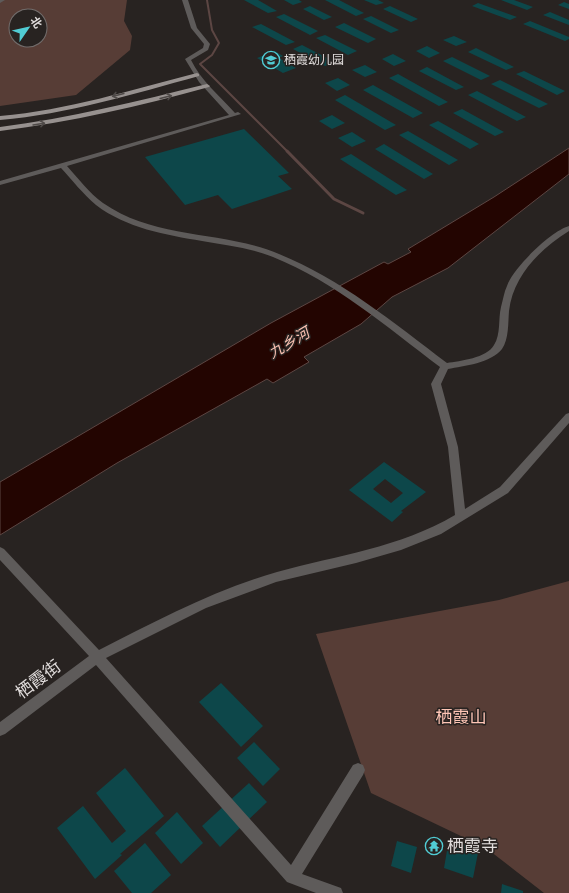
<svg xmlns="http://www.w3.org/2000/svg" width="569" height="893" viewBox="0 0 569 893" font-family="'Work Sans','Noto Sans SC',sans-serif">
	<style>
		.green { fill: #573d36; fill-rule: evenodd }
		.water { fill: #230501; stroke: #5c4643 }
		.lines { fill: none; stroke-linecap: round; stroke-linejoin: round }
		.stream-far1 { stroke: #5c4643; stroke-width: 2 }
		.stream { stroke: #5c4643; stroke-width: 3 }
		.building { fill: #0d474a; fill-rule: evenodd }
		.minor { fill: #5e5b5a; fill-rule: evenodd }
		.major { fill: #97918f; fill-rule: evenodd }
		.oneway { stroke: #4f4a48 }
		.labels { text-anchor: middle; stroke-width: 3; stroke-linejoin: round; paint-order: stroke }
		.far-poi-label { font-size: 12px; fill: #e1dddc; stroke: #282321; text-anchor: start }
		.water-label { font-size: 15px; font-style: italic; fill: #f9c0b1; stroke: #282321 }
		.near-street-label { font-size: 17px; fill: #e1dddc; stroke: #282321 }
		.near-park-label { font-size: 17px; fill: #fec5b5; stroke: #282321 }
		.near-poi-label { font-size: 17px; fill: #e1dddc; stroke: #282321; text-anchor: start }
	</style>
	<rect width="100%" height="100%" fill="#282321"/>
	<g class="green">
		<path d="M0,0H127L124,21L132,36L130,50L76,95L0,106ZM16,16H40V40H16Z"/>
		<path d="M569,581V893H544L486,848L371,793L316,634L499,600Z"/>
	</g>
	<path class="water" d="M569,148V174L448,268L392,297L361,324L304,357L309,362L273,383L267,379L117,463L0,535V482L271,323L384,262L388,264L411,252L408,249L494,197Z"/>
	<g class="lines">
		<path class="stream-far1" d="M207,0L212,30L219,43L212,55L200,64L288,152"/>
		<path class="stream" d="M287,151L334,199L363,213"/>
	</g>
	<g class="building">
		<path d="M244,0H258L277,11L268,13Z"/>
		<path d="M284,0H299L302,2L293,5Z"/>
		<path d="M325,0H339L364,13L356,16Z"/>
		<path d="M364,0H378L384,3L376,5Z"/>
		<path d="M501,0H514L533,7L527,10Z"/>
		<path d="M564,2L569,4V9L558,5Z"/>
		<path d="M478,3L517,17L510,20L472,6Z"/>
		<path d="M310,6L332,17L324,20L303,9Z"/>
		<path d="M390,6L418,19L411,22L383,9Z"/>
		<path d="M550,12L569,20V25L543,15Z"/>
		<path d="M284,14L318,31L310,35L276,17Z"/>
		<path d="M371,16L399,30L391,33L363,19Z"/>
		<path d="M530,21L569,37V39L565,41L523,24Z"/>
		<path d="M344,23L376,39L368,43L335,27Z"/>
		<path d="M261,24L295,42L286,45L252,27Z"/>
		<path d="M325,35L357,51L348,55L316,38Z"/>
		<path d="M454,36L467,42L456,46L443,40Z"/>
		<path d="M302,45L335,62L325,66L293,49Z"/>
		<path d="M427,46L440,53L429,58L416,51Z"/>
		<path d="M476,48L514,67L506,70L468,52Z"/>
		<path d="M275,51L283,56L279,58L296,68L283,73L257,58Z"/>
		<path d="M393,54L406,61L394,66L382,59Z"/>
		<path d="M452,57L490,76L481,80L443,61Z"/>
		<path d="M365,65L377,72L365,77L352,70Z"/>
		<path d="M427,67L464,87L456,90L419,71Z"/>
		<path d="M524,71L565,91L557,95L516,74Z"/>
		<path d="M398,74L448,102L439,106L389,78Z"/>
		<path d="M338,78L350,85L337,91L325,83Z"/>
		<path d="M500,80L548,104L539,108L491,84Z"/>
		<path d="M373,85L423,113L413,118L363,90Z"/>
		<path d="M477,91L526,117L517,121L468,95Z"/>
		<path d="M345,95L396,125L385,130L335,100Z"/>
		<path d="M462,109L504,132L495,136L453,113Z"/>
		<path d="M332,115L345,123L332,129L319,121Z"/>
		<path d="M438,121L479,144L470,149L429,125Z"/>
		<path d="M244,129L289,173L278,176L292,189L232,209L218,195L185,205L145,157Z"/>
		<path d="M408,131L458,160L449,165L399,135Z"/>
		<path d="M352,132L366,141L352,147L338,138Z"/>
		<path d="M384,144L433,174L424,179L375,149Z"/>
		<path d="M351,154L407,190L396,195L340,159Z"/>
		<path d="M384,462L426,492L401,511L403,512L392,522L349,490ZM385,479L403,493L391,503L373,489Z"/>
		<path d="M221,683L263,726L241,747L199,702Z"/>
		<path d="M254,742L280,769L263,786L237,758Z"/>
		<path d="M125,768L164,816L120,854L122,855L95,879L57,828L83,806L112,843L126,831L96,793Z"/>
		<path d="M249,783L267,802L220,847L202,826Z"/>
		<path d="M177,812L203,843L181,864L155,833Z"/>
		<path d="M449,839L479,848L473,878L444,868Z"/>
		<path d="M397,841L417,847L411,873L391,866Z"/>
		<path d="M145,843L171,875L151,893H132L114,871Z"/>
		<path d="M502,884L523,891V893H501Z"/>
	</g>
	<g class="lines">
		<g class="minor">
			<path d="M0,0H5L0,3Z"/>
			<path d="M182,0H188L197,28L210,44L208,50L191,60C201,81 220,96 235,113L238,112L241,114L67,166C78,178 89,193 103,203C156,240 222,230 279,254C341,279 394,323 447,363C460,361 487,358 494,345C501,334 498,319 501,307C503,300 504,292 507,286C513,268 551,231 569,226V231C540,249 513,276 509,311C508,323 509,339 502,349C491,363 464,366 448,369L441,384L458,447L465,509L500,487L566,414L569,413V423L508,493L441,534L401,550L356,563L276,582L206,608L106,658L291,865L353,765L358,763L363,765L365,770L363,775L302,874L341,888L343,893H316L287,882L96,665L5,734L0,736V722L89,656L0,560V547L4,549L99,650C156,621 214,590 277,572C338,555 399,548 455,515L448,447L431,384L440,367C387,327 335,282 273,257C251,248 225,245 202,241C166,235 126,228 96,205C83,194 72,180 61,168L0,185V181L229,115L199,82L185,59L203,48L204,44L191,28Z"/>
		</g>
		<g class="major">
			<path d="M197,73L199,74V76C133,94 68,114 0,120V116C68,110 131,90 197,73Z"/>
			<path d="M207,84L210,86L209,87C140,106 71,122 0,131V127C70,118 138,101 207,84Z"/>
		</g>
	</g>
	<defs><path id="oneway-shaft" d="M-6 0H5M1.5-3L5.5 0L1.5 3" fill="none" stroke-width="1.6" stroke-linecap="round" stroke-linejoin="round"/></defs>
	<g class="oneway">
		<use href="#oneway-shaft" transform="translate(118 95) rotate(166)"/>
		<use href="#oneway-shaft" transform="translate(166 97) rotate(-14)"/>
		<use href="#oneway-shaft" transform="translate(39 124) rotate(-9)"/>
	</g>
	<defs>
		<symbol id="school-ring" viewBox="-11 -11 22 22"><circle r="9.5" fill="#282321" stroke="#51ccd4" stroke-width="1.5"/><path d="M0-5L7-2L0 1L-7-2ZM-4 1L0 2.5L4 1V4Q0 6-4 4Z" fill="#51ccd4"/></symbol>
		<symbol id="temple-ring" viewBox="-11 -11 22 22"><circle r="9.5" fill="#282321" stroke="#51ccd4" stroke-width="1.5"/><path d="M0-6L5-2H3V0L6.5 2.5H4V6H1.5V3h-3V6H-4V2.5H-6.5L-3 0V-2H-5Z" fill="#51ccd4"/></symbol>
	</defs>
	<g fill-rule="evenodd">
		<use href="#school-ring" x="261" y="50" width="20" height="20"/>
		<use href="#temple-ring" x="424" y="836" width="20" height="20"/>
	</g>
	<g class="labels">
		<g class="far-poi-label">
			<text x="284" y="64">栖霞幼儿园</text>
		</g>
		<g class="water-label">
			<text transform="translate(289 343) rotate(-31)" y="5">九乡河</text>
		</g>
		<g class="near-street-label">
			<text transform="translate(38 679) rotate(-37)" y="6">栖霞街</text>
		</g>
		<g class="near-park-label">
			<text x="461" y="723">栖霞山</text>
		</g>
		<g class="near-poi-label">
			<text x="447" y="852">栖霞寺</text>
		</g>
	</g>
	<g transform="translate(28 28) rotate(56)"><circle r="19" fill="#282321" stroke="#726d6c"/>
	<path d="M0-3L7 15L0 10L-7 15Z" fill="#51ccd4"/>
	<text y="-6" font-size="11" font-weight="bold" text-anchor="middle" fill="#e1dddc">北</text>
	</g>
</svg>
